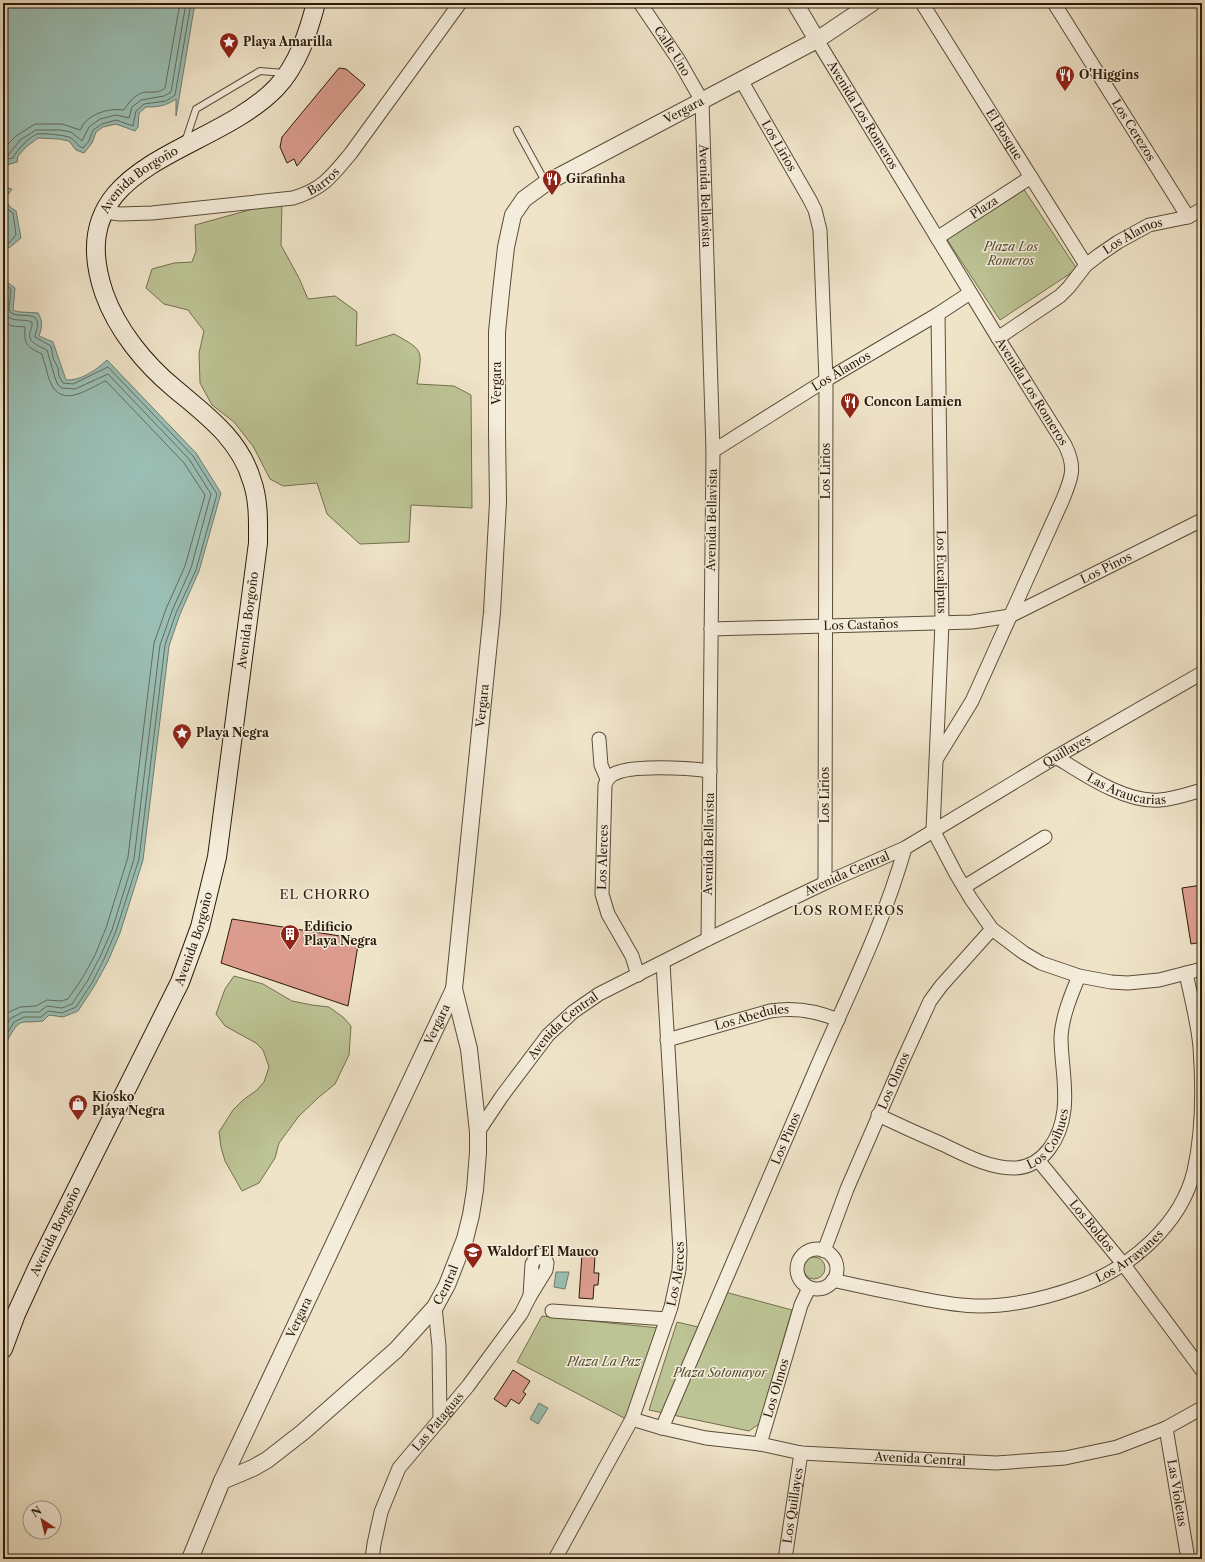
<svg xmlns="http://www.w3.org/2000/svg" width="1205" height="1562" viewBox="0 0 1205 1562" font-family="'Libre Caslon Text',serif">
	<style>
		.green { fill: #bcc394; stroke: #746f4e }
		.water { fill: #9abeb4; stroke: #6e7d70 }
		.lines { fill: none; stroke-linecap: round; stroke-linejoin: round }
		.shore { stroke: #626c5e; stroke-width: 1 }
		.building { fill: #db9c8d; stroke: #2b1b09 }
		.service-casing { stroke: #5c4d39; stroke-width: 8 }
		.minor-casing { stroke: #5c4d39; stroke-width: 15 }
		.tertiary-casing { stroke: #5c4d39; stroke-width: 18 }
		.secondary-casing { stroke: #2b1b09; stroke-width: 20 }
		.service { stroke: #f5eddb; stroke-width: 6 }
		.minor { stroke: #f5eddb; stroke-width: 13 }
		.tertiary { stroke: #f5eddb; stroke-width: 16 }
		.secondary { stroke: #f5eddb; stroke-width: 18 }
		.labels { text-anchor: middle; stroke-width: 3; stroke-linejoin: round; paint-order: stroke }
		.poi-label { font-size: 12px; font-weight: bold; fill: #2b1b09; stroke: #f5eddb; text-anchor: start }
		.street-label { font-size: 12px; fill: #2b1b09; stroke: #f5eddb }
		.park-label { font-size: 12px; font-style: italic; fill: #564d33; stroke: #f5eddb }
		.neighbourhood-label { font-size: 13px; letter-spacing: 1px; fill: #2b1b09; stroke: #f5eddb }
	</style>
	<rect width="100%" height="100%" fill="#efe3c8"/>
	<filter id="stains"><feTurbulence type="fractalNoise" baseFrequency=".005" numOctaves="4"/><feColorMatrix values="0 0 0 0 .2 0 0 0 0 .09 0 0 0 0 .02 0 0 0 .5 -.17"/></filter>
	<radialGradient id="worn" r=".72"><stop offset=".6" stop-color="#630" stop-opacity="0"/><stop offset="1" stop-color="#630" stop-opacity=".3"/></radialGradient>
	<g class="green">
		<path d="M1023,188L1077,269L1000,320L946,238Z"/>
		<path d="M282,201L281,245L299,278L308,299L335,296L357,312L356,346L394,334C425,351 422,350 417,384L454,386L471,395L472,508L411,505L409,542L360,544L327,514L317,483L283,486L270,479L253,446L234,422L212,405L200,383L199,353L204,331L188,310L164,304L146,288L152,269L174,263L192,262L196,251L195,225Z"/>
		<path d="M234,976L263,984L292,1001L312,1005L329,1007L343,1017L351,1026L349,1055L335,1084L319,1097L299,1116L279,1143L275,1158L259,1183L242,1191L225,1161L221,1147L219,1132L233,1110L243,1100L257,1090L264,1082L269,1067L263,1050L256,1043L225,1026L216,1014L225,989Z"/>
		<circle cx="814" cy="1268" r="11"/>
		<path d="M725,1292L792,1310L759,1424L749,1431L649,1410L677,1322L698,1327Z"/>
		<path d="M542,1316L659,1328L626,1419L517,1362Z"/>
	</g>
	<g class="water">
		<path d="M3,3H195L176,116V99C166,106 158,107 146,107L139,113L138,127L135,131L116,124L103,127L96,132L92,143L84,153L76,150L69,141L59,139L38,138L26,147L18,156L17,162L3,166Z"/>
		<path d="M3,187L12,189L5,199L10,207L16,211L21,238L9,248L3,245Z"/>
		<path d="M3,260L7,273L4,280L15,288L13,310C19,313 30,312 38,313C43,321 42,327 39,336L53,342L66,380C81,381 96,370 107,360L196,453L221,493L199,571L180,614L169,646L143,860L120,933L108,961L95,985L78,1011L63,1017L49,1015L43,1021C19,1024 21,1016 7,1041L3,1042Z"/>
		<path d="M556,1272H569L565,1289L554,1287Z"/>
		<path d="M539,1403L548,1408L538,1424L530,1419Z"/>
	</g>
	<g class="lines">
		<g class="shore">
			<path d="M3,149L16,136L35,124H62L80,130C82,128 83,124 85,122C95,112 111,108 124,110C129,102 136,93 146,92C154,92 159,93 165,88L180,3"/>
			<path d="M3,155L9,154L20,140L36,130H60L71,132L82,141L89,127L100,119L116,115L129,118L132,107L141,100L164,96L171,92L186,3"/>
			<path d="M3,160L13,158C16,151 29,137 37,134C43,133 66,135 71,138C76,141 77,146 83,148L89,141L93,130L102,124L116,120L133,126L136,111L144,104L166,101L175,95L191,3"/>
			<path d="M3,204L7,209L13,213L16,235L9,243L3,242"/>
			<path d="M3,284L11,289L9,309L11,313C19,318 35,312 37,321C39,327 35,332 35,337L51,346L53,358L58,368L59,376L63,383L73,384L108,367L193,456L217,494L196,570L176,613L165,645L139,859L116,931L104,959L92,983L76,1007L62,1013L48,1011L41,1017H24L14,1022L5,1037L3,1038"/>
			<path d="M3,290L5,292L4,309L6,315C14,323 22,318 32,322C32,326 32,328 30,332C27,343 40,346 47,350L55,378L58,385L62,388L75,389L108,374L189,459L211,494L191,568L172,611L160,645L134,859L112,930L100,957L88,980L72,1004L62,1008L47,1006L39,1012H23L11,1018L3,1030"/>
			<path d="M3,321L12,326L25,327C24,345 26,346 42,354C43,360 46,366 47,372C56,410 80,394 105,381L107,382L184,463L205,495L185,566L166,609L154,643L128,857L106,928L95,955L83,977L68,999L61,1001L47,1000L36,1006L20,1007L9,1012L3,1018"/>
		</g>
	</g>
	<g class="building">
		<path d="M339,68L346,69L365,85L297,166L294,159L287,163L280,147L282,137Z"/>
		<path d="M1202,885V942L1191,944L1182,888Z"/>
		<path d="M232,919L359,939L348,1006L221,963Z"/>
		<path d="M582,1254L595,1255L594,1273H599L598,1285H594L593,1299L579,1298Z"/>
		<path d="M513,1370L530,1381L523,1392L526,1394L519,1404L511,1399L506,1407L494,1399Z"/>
	</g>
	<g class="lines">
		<defs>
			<g id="service">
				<path d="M517,130L546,183"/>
				<path d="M185,142L196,109L260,71L284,73"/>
			</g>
			<g id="minor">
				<path id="s1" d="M640,3L678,59L702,101L713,451L708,939"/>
				<path id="s2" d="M922,3L1086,265"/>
				<path id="s3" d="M1054,3L1188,217"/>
				<path id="s4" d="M817,40L998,338L1065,445C1076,467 1072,477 1063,499L972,701L937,758"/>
				<path id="s5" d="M741,80L810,200L815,210L820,230L826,380L825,883"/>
				<path id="s6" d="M104,212L120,214L152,213L293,198C323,189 332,176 351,153L460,3"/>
				<path id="s7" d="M937,238L1031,177"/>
				<path id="s8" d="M938,314L942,623L933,830L956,874L971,899L992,929L1024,953L1041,963L1079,976L1111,982L1128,983L1159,980L1202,969"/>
				<path id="s9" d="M998,338L1060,296L1069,287L1086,265L1099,255L1118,242L1149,225L1188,217L1202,209"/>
				<path id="s10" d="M713,451L826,380L938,314L970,293"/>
				<path id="s11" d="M711,629L972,622L1010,616L1202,520"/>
				<path d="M599,739L601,765L607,779"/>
				<path id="s12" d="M1056,757C1084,774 1125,803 1160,800C1174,799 1188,794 1202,790"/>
				<path d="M964,887L1045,837"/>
				<path id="s13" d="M638,975L632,956L608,914L602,894L605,785C606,781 608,778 612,775C629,764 689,768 710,771"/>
				<path id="s14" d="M667,1040L770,1011C794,1007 815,1010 838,1020"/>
				<path id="s15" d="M878,1115C899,1125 921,1135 942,1144C963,1154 988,1168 1013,1168C1044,1168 1061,1137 1064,1110C1067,1086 1061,1062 1061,1037C1062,1017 1071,995 1079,976"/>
				<path id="s16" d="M478,1132L502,1096L548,1035L573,1012L599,994L708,939L825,883L905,848L1056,757L1202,673"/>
				<path id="s17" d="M1038,1160L1124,1265L1202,1370"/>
				<circle cx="817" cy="1269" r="20"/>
				<path id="s18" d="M824,1251L847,1189L903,1060L930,1001L941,986L992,929"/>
				<path d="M543,1255L547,1263L546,1270L530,1296L532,1264L536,1258Z"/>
				<path id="s19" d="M833,1280C861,1287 890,1292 918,1298C938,1302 960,1306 980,1306C1015,1306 1047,1298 1080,1286C1130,1268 1181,1225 1194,1171C1203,1131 1203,1088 1200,1047C1198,1023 1191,998 1186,973"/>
				<path d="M435,1307L439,1346L440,1420"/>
				<path d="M552,1311L667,1319"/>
				<path id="s20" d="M632,1419L662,1428L706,1438L760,1444L801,1453L996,1463L1065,1458L1117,1447L1166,1428L1202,1408"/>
				<path id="s21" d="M662,1428C713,1309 764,1190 815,1071C847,997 883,926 905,848"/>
				<path id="s22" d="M1166,1428L1188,1559"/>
				<path id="s23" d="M760,1444L801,1305L809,1288"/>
				<path id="s24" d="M372,1559L374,1544L381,1512L399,1468L468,1386L521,1314L530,1296"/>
				<path id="s25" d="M555,1559L632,1419L671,1307L679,1270L680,1251L663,963"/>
				<path id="s26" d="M785,1559L801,1453"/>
			</g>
			<g id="tertiary">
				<path d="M795,3L817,40"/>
				<path id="s27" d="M222,1481L253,1468L267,1460L303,1432L396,1350L435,1307L447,1285L465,1239L471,1215L475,1190L478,1152V1132L469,1049L454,989"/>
				<path id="s28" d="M190,1559L222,1481L454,989L492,612L498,502L497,433V332L501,292L506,247L513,215L524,199L546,183L817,40L872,3"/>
			</g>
			<g id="secondary">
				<path id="s29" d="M3,1349L16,1314L39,1264L180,982L200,927L217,857L258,543C258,522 259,501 252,481C240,439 206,415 174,388C145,364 117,330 104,293C59,161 210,156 276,88C298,65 308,33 316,3"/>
			</g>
		</defs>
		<use href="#service" class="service-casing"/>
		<use href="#minor" class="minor-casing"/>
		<use href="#tertiary" class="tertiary-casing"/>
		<use href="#secondary" class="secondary-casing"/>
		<use href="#service" class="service"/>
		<use href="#minor" class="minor"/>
		<use href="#tertiary" class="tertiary"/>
		<use href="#secondary" class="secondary"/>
	</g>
	<defs>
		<symbol id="sight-pin" viewBox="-11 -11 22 30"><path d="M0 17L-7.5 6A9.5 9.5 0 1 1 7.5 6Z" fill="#8f2418" stroke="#f5eddb"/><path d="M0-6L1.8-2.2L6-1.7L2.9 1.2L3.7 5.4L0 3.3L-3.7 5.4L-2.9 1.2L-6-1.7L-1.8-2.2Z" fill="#fff"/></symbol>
		<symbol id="restaurant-pin" viewBox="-11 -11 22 30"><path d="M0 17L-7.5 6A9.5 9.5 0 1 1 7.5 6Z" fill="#8f2418" stroke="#f5eddb"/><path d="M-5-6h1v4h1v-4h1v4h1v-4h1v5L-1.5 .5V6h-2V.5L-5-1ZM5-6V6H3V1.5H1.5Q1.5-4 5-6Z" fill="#fff"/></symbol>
		<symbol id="building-pin" viewBox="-11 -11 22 30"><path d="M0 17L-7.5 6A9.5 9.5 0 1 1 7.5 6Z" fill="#8f2418" stroke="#f5eddb"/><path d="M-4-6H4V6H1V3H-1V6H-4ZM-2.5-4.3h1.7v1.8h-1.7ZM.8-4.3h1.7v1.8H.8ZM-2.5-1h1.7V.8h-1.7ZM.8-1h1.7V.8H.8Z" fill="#fff"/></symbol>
		<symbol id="shop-pin" viewBox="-11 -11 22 30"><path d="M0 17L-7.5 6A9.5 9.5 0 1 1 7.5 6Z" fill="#8f2418" stroke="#f5eddb"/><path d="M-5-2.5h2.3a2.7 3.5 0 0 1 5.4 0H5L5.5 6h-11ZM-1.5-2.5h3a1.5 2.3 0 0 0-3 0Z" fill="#fff"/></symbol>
		<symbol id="school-pin" viewBox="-11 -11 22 30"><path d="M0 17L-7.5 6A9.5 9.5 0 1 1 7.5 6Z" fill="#8f2418" stroke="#f5eddb"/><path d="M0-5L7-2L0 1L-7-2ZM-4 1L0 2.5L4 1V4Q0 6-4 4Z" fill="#fff"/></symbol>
	</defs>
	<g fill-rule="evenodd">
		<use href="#sight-pin" x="218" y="31" width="22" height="30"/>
		<use href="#restaurant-pin" x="1054" y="64" width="22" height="30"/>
		<use href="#restaurant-pin" x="541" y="168" width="22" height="30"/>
		<use href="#restaurant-pin" x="839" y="391" width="22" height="30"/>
		<use href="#sight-pin" x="171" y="722" width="22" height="30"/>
		<use href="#building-pin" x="279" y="923" width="22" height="30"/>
		<use href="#shop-pin" x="67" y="1093" width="22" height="30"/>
		<use href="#school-pin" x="462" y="1241" width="22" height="30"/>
	</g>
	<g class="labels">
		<g class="poi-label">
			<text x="243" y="46">Playa Amarilla</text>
			<text x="1079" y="79">O'Higgins</text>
			<text x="566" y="183">Girafinha</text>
			<text x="864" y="406">Concon Lamien</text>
			<text x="196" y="737">Playa Negra</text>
			<text x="304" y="931">Edificio<tspan x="304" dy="14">Playa Negra</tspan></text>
			<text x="92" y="1101">Kiosko<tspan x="92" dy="14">Playa Negra</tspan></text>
			<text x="487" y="1256">Waldorf El Mauco</text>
		</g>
		<g class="street-label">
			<text dy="4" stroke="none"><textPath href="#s1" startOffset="58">Calle Uno</textPath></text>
			<text dy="4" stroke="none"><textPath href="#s28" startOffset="1608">Vergara</textPath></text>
			<text dy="4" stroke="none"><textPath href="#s4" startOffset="88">Avenida Los Romeros</textPath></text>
			<text dy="4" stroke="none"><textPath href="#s3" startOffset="150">Los Cerezos</textPath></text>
			<text dy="4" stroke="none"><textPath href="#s2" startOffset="155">El Bosque</textPath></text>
			<text dy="4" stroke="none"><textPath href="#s5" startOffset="76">Los Lirios</textPath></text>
			<text dy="4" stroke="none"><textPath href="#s6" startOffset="225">Barros</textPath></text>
			<text dy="4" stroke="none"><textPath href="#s29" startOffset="1292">Avenida Borgoño</textPath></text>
			<text dy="4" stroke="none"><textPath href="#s1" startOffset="211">Avenida Bellavista</textPath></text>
			<text dy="4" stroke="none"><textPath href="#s7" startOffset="56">Plaza</textPath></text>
			<text dy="4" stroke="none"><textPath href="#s9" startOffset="171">Los Álamos</textPath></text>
			<text dy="4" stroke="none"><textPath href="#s10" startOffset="151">Los Álamos</textPath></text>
			<text transform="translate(497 383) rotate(-90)" y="4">Vergara</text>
			<text dy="4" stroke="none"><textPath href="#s4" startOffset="412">Avenida Los Romeros</textPath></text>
			<text transform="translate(826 471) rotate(-90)" y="4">Los Lirios</text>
			<text transform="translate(712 520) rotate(-89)" y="4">Avenida Bellavista</text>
			<text dy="4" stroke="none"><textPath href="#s11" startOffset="407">Los Pinos</textPath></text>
			<text dy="4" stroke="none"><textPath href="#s8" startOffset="258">Los Eucaliptus</textPath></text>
			<text dy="4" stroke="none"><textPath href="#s29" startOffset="777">Avenida Borgoño</textPath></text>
			<text dy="4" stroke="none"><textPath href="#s11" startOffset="150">Los Castaños</textPath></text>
			<text dy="4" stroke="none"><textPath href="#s28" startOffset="913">Vergara</textPath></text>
			<text dy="4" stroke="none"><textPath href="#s16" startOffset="713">Quillayes</textPath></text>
			<text dy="4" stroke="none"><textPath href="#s12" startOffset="79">Las Araucarias</textPath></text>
			<text transform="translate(825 795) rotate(-90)" y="4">Los Lirios</text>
			<text transform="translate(709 844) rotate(-89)" y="4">Avenida Bellavista</text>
			<text dy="4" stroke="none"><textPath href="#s13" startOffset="126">Los Alerces</textPath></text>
			<text dy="4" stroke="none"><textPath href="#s16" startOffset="461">Avenida Central</textPath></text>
			<text dy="4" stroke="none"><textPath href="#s29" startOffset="453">Avenida Borgoño</textPath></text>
			<text dy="4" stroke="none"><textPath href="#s14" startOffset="88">Los Abedules</textPath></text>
			<text dy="4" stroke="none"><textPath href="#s28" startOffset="589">Vergara</textPath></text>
			<text dy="4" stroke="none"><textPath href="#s16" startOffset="137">Avenida Central</textPath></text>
			<text dy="4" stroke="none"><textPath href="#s18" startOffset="184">Los Olmos</textPath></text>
			<text dy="4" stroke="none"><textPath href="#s15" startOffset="196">Los Coihues</textPath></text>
			<text dy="4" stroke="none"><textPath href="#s21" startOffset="315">Los Pinos</textPath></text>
			<text dy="4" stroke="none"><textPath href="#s17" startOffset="85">Los Boldos</textPath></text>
			<text dy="4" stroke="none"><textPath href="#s29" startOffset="129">Avenida Borgoño</textPath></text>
			<text dy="4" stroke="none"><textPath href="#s19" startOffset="310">Los Arrayanes</textPath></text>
			<text dy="4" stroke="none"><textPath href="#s25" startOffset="312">Los Alerces</textPath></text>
			<text dy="4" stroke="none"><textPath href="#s27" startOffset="302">Central</textPath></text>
			<text dy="4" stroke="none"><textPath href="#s28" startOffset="265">Vergara</textPath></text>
			<text dy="4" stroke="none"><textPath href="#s23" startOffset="58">Los Olmos</textPath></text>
			<text dy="4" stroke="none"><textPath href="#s24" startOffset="156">Las Pataguas</textPath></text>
			<text dy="4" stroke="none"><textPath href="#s20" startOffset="292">Avenida Central</textPath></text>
			<text dy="4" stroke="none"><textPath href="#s22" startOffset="66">Las Violetas</textPath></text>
			<text dy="4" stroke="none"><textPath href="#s26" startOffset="54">Los Quillayes</textPath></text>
		</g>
		<g class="park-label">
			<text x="1011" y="251">Plaza Los<tspan x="1011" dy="14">Romeros</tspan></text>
			<text x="604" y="1366">Plaza La Paz</text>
			<text x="720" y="1377">Plaza Sotomayor</text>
		</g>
		<g class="neighbourhood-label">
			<text x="325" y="899">EL CHORRO</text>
			<text x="849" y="915">LOS ROMEROS</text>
		</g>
	</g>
	<rect width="1205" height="1562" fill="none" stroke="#efe3c8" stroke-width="16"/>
	<rect x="4" y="4" width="1197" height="1554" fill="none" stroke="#2b1b09" stroke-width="2"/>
	<rect x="8" y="8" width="1189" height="1546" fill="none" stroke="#2b1b09"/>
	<g transform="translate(42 1520) rotate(325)"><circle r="19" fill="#f5eddb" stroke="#a49987"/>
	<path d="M0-3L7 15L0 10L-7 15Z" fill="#8f2418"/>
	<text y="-6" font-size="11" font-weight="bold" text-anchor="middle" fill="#2b1b09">N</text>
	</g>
	<rect width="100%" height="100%" filter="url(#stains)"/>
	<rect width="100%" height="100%" fill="url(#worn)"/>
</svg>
